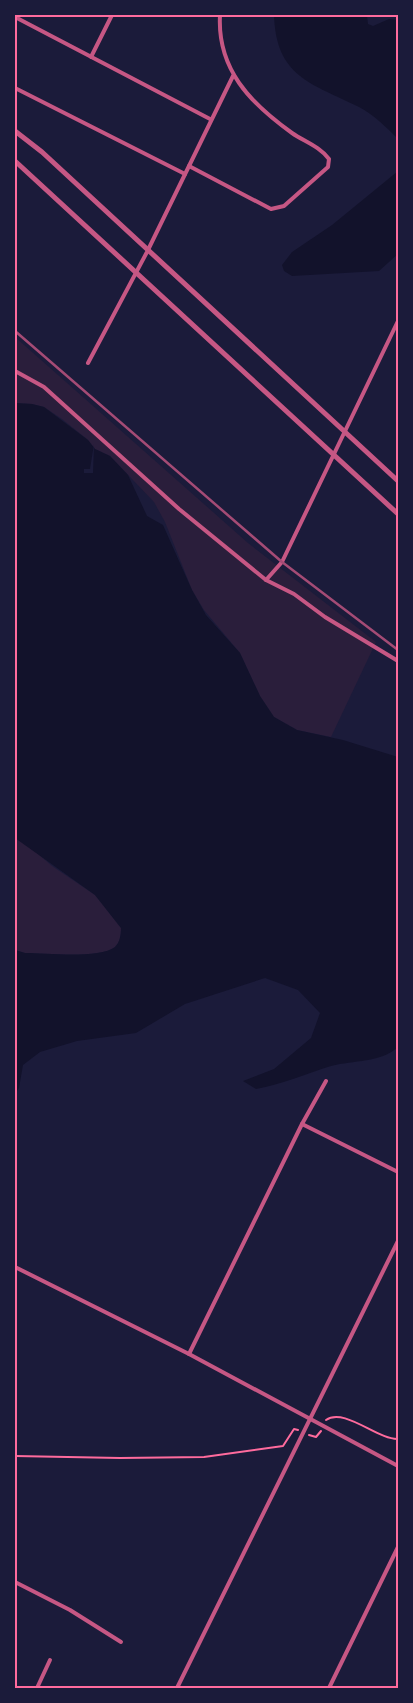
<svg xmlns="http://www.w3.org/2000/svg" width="413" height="1703" viewBox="0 0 413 1703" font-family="'Space Grotesk',sans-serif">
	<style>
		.green { fill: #2a1e3b }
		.water { fill: #12122b }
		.pier { fill: #1b1b3a }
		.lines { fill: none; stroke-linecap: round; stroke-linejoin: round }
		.path { stroke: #ff6b9d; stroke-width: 2 }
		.minor { stroke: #c65784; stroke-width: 4 }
		.tertiary { stroke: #c65784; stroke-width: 5 }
		.rail { stroke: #a44b75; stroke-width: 2.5 }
		.neatline { fill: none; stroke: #ff6b9d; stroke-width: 2 }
	</style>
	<rect width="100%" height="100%" fill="#1b1b3a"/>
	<g class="green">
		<path d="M15,337L248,543L376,642L331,737L297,730L274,717L260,696L240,653L204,610L192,590L165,522L154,502L110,456L95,449L88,440L62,419L44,407L32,404L15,403Z"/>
		<path d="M15,834L52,866L95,895L121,928C121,935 120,942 115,947C100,959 45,953 25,953L15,950Z"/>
	</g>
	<g class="water">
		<path d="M274,15H367L368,24L373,26L389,19L398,20V139C387,128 373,114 359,107C311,83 276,77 274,15Z"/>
		<path d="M398,171V254L379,271L292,276L284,271L282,265L292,252L332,225Z"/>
		<path d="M15,403L32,404L44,407L88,440L95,449L110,456L128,475L147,516L163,525L192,590L206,615L240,653L260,696L274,717L297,730L343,740L398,757V1047C380,1063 354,1060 331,1066C306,1074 282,1084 256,1089L243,1081L274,1069L311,1038L320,1013L298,990L265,978L185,1004L136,1033L77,1041L40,1052L23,1065L19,1088L15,1094V950L25,953C45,953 100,959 115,947C120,942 121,935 121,928L95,895L15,838Z"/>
	</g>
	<path class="pier" d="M94,444L93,473H84V469H90Z"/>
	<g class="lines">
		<g class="path">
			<path d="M326,1420C344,1407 378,1440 398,1439"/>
			<path d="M309,1435L316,1437L321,1431"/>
			<path d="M15,1456L120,1458L204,1457L283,1446L294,1429L298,1430"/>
		</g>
		<g class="minor">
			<path d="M15,17L210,119"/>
			<path d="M91,57L112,15"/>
			<path d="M15,88L185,174"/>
			<path d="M189,166L271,209L284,206L328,167L329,159C319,146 305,142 292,133C250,103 217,69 220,15"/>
			<path d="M88,363L147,252L233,76"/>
			<path d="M15,371L44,387L179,509L266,580L294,594L325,617L398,661"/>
			<path d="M266,580L282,562L398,321"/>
			<path d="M302,1124L398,1172"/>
			<path d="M15,1267L189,1354L398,1466"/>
			<path d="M189,1354L302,1124L326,1081"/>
			<path d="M15,1582L70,1610L121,1642"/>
			<path d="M37,1688L50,1660"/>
			<path d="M177,1688L398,1241"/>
			<path d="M329,1688L398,1547"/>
		</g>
		<g class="tertiary">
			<path d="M15,131L42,152L398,481"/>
			<path d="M15,161L398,514"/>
		</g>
		<path class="rail" d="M15,331L282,562L398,650"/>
	</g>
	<rect width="413" height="1703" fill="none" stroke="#1b1b3a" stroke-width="32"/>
	<rect x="16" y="16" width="381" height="1671" class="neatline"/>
</svg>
